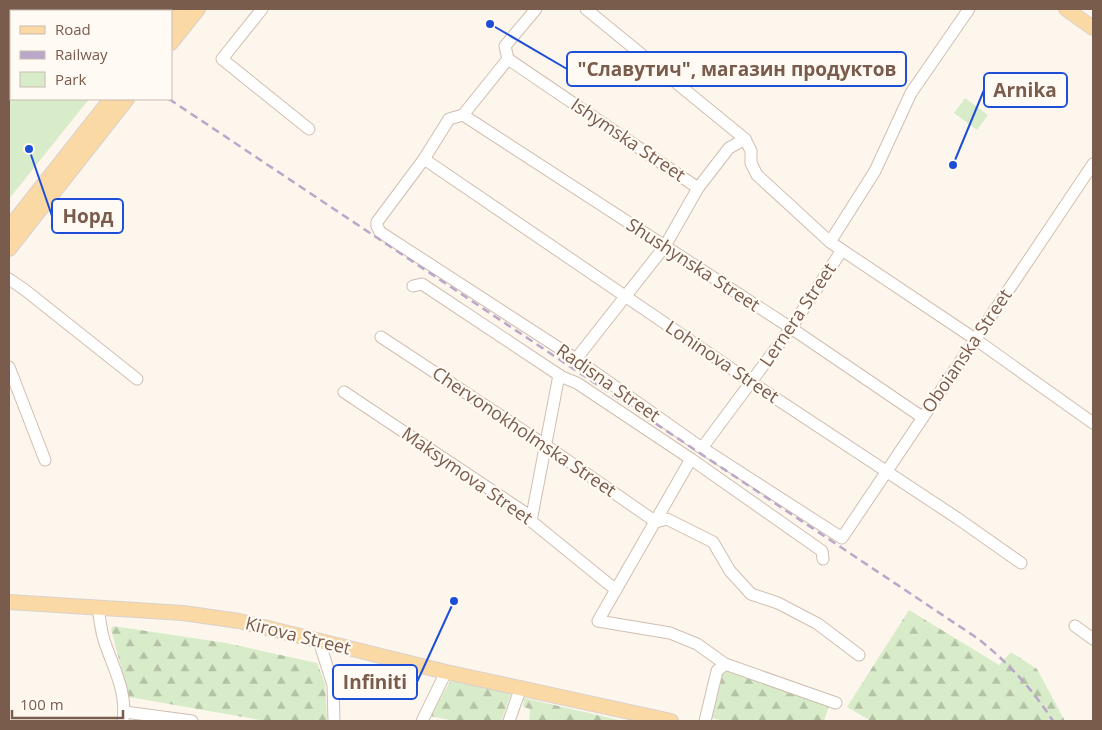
<svg xmlns="http://www.w3.org/2000/svg" width="1102" height="730" viewBox="0 0 1102 730" font-family="'Open Sans',sans-serif">
	<style>
		.forest { fill: url(#forest-firs) }
		.park { fill: #d8ecc9 }
		.lines { fill: none; stroke-linecap: round; stroke-linejoin: round }
		.minor-casing { stroke: #d1beb0; stroke-width: 13 }
		.major-casing { stroke: #dad1cd; stroke-width: 16 }
		.minor { stroke: #fff; stroke-width: 11 }
		.major { stroke: #fbd9a5; stroke-width: 14 }
		.rail { stroke: #b9a8c9; stroke-width: 2.5; stroke-dasharray: 8 5; stroke-linecap: butt }
		.labels { text-anchor: middle; stroke-width: 4.5; stroke-linejoin: round; paint-order: stroke }
		.street-label { font-size: 18px; fill: #7a5c4d; stroke: #fffaf3 }
		.leader { fill: none; stroke: #1d4ed8; stroke-width: 2 }
		.callout-dot { fill: #1d4ed8; stroke: #fffaf3; stroke-width: 2 }
		.callout { fill: #fffaf3; stroke: #1d4ed8; stroke-width: 2 }
		.callout-label { font-size: 19px; text-anchor: middle; font-weight: bold; fill: #7a5c4d }
	</style>
	<defs>
		<pattern id="forest-firs" width="22" height="20" patternUnits="userSpaceOnUse" patternTransform="scale(1.25)"><rect width="22" height="20" fill="#d8ecc9"/><path d="M5 1l3.5 6h-7zM16 11l3.5 6h-7z" fill="#b4c2a5"/></pattern>
	</defs>
	<rect width="100%" height="100%" fill="#fdf6ec"/>
	<g class="forest">
		<path d="M909,610L999,665L1011,652L1037,669L1065,721H871L847,707Z"/>
		<path d="M113,626L226,643L317,663L325,684L327,721H266L129,697L111,629Z"/>
		<path d="M733,671L829,706L824,721H726L711,718L721,672Z"/>
		<path d="M451,680L511,694L501,721H454L430,716Z"/>
		<path d="M524,698L623,721H529L530,709L523,707Z"/>
	</g>
	<g class="park">
		<path d="M9,9H25L27,11H11V99H89L9,199Z"/>
		<path d="M965,98L988,115L977,130L954,113Z"/>
	</g>
	<g class="lines">
		<defs>
			<g id="minor">
				<path d="M51,9L53,11"/>
				<path d="M262,9L222,59L309,129"/>
				<path d="M536,9L505,46L508,59L463,115L449,119L424,159L377,222V226L380,232L576,359L699,446L842,538L1093,164"/>
				<path d="M586,9L745,139L751,151V163L757,175L830,242L975,339L1093,423"/>
				<path d="M508,59L698,188"/>
				<path d="M463,115L791,328L922,417"/>
				<path d="M424,159L751,382L957,518L1021,563"/>
				<path d="M830,242L875,171L911,93L969,9"/>
				<path d="M9,279L25,290L137,379"/>
				<path d="M413,286L422,284L562,377L577,383L691,459L822,551L823,559"/>
				<path d="M381,337L551,449L656,522L667,519L713,542L730,571L751,594L778,603L818,624L859,655"/>
				<path d="M576,359L665,246L698,188L729,148L745,139"/>
				<path d="M9,367L45,460"/>
				<path d="M344,392L524,512L531,521L616,590"/>
				<path d="M699,446L702,448L791,328L842,250"/>
				<path d="M691,459L598,621L670,633L697,644L725,664L836,703"/>
				<path d="M531,521L559,375"/>
				<path d="M98,607C100,620 101,634 106,646C115,671 127,693 123,721"/>
				<path d="M1075,626L1093,639"/>
				<path d="M319,641L333,685L334,721"/>
				<path d="M125,712L192,721"/>
				<path d="M422,721L446,672"/>
				<path d="M509,721L521,687"/>
				<path d="M705,721L717,671L725,664"/>
			</g>
			<g id="major">
				<path d="M1066,9L1093,28"/>
				<path d="M171,23L182,9"/>
				<path d="M171,43L198,9"/>
				<path d="M9,228L111,99"/>
				<path d="M9,249L127,99"/>
				<path d="M9,602L183,613L239,621L446,672L671,721"/>
			</g>
		</defs>
		<use href="#minor" class="minor-casing"/>
		<use href="#major" class="major-casing"/>
		<use href="#minor" class="minor"/>
		<use href="#major" class="major"/>
		<g class="rail">
			<path d="M87,9L89,11"/>
			<path d="M169,99L977,638C1008,662 1032,689 1053,721"/>
		</g>
	</g>
	<g class="labels">
		<g class="street-label">
			<text transform="translate(628 140) rotate(34)" y="6">Ishymska Street</text>
			<text transform="translate(693 265) rotate(33)" y="6">Shushynska Street</text>
			<text transform="translate(798 315) rotate(-56)" y="6">Lernera Street</text>
			<text transform="translate(967 351) rotate(-56)" y="6">Oboianska Street</text>
			<text transform="translate(722 362) rotate(34)" y="6">Lohinova Street</text>
			<text transform="translate(608 383) rotate(35)" y="6">Radisna Street</text>
			<text transform="translate(524 432) rotate(34)" y="6">Chervonokholmska Street</text>
			<text transform="translate(467 476) rotate(35)" y="6">Maksymova Street</text>
			<text transform="translate(298 636) rotate(14)" y="6">Kirova Street</text>
		</g>
	</g>
	<path class="leader" d="M490 24L567 69M953 165L984 90M29 149L52 216M454 601L417 682"/>
	<g class="callout-dot">
		<circle cx="490" cy="24" r="5"/>
		<circle cx="953" cy="165" r="5"/>
		<circle cx="29" cy="149" r="5"/>
		<circle cx="454" cy="601" r="5"/>
	</g>
	<g class="callout">
		<rect x="567" y="52" width="339" height="34" rx="5"/>
		<rect x="984" y="73" width="83" height="34" rx="5"/>
		<rect x="52" y="199" width="71" height="34" rx="5"/>
		<rect x="333" y="665" width="84" height="34" rx="5"/>
	</g>
	<g class="callout-label">
		<text x="737" y="76">"Славутич", магазин продуктов</text>
		<text x="1025" y="97">Arnika</text>
		<text x="88" y="223">Норд</text>
		<text x="375" y="689">Infiniti</text>
	</g>
	<rect width="1102" height="730" fill="none" stroke="#7a5c4d" stroke-width="20"/>
	<rect x="10" y="10" width="162" height="90" fill="#fffaf3" stroke="#cabbb1"/>
	<rect x="20" y="26" width="25" height="8" fill="#fbd9a5" stroke="#cabbb1"/>
	<text x="55" y="35" font-size="15" fill="#7a5c4d">Road</text>
	<rect x="20" y="51" width="25" height="8" fill="#b9a8c9" stroke="#cabbb1"/>
	<text x="55" y="60" font-size="15" fill="#7a5c4d">Railway</text>
	<rect x="20" y="72" width="25" height="15" fill="#d8ecc9" stroke="#cabbb1"/>
	<text x="55" y="85" font-size="15" fill="#7a5c4d">Park</text>
	<path d="M12 710v8h111v-8" fill="none" stroke="#7a5c4d" stroke-width="2.5"/>
	<text x="20" y="710" font-size="15" fill="#7a5c4d" stroke="#fffaf3" stroke-width="4" paint-order="stroke">100 m</text>
</svg>
